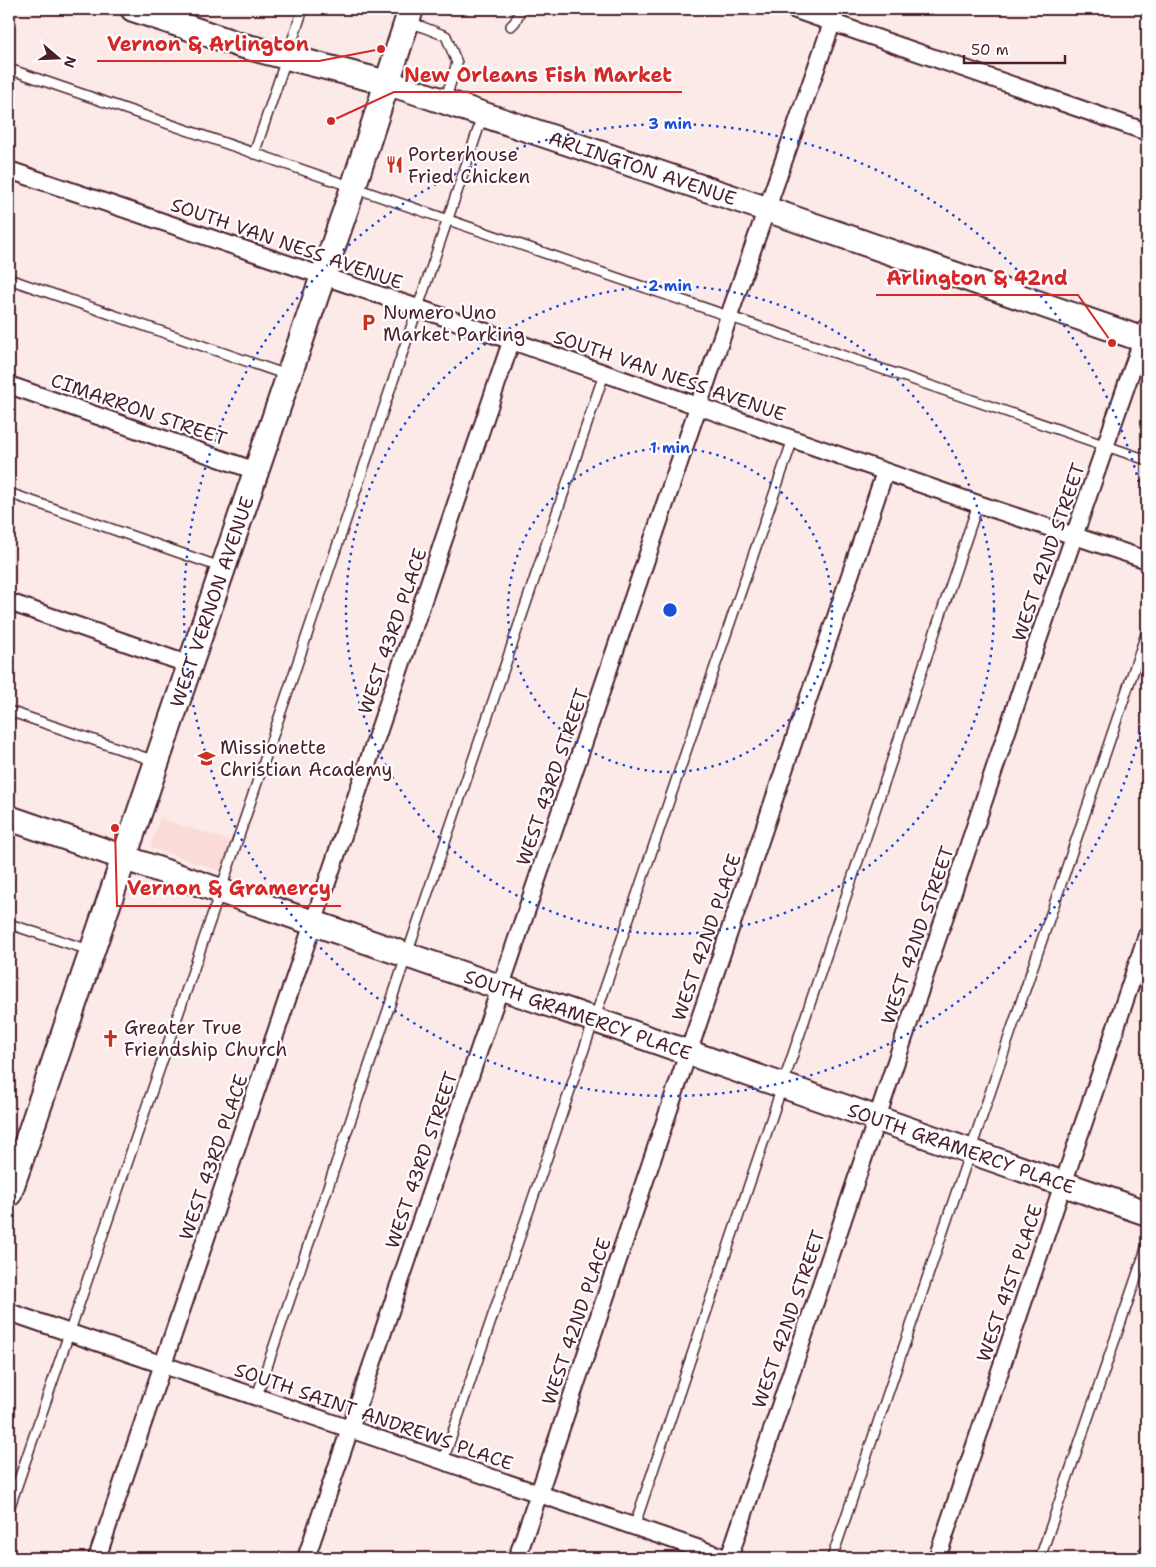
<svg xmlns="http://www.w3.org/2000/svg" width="1156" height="1567" viewBox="0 0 1156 1567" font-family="'Shantell Sans',sans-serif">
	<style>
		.built { fill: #fadbd8 }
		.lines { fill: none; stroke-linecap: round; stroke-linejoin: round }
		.lane-casing { stroke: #4a1f2b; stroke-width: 12 }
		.street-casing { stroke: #4a1f2b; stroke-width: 20 }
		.secondary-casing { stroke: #4a1f2b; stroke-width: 28 }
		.lane { stroke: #fff; stroke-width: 9 }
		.street { stroke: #fff; stroke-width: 16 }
		.secondary { stroke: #fff; stroke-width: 24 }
		.ring { fill: none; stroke: #1d4ed8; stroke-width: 2.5; stroke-dasharray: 2.5 5 }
		.labels { text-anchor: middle; stroke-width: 4.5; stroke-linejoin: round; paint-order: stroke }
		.poi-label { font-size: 19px; fill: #4a1f2b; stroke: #fff; text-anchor: start }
		.street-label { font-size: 19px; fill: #4a1f2b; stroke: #fff }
		.centre { fill: #1d4ed8; stroke: #fff; stroke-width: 2.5 }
		.ring-label { font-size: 15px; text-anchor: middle; font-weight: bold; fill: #1d4ed8; stroke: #fff; stroke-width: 4.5; stroke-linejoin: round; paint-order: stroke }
		.leader { fill: none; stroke: #d62828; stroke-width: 2 }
		.callout-dot { fill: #d62828; stroke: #fff; stroke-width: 2 }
		.callout-label { font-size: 20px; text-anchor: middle; font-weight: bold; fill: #d62828; stroke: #fff; stroke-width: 4.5; stroke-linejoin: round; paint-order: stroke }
	</style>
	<rect width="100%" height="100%" fill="#fceae8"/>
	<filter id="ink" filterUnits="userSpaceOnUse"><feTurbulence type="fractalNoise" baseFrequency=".02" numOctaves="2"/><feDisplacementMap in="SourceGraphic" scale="10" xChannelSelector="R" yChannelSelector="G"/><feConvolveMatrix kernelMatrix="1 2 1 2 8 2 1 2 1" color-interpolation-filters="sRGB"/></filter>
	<g filter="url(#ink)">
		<path class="built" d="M160,818L233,842L223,872L150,847Z"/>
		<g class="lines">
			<defs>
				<g id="lane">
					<path d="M407,21L446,36L457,63L445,100"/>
					<path d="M511,26L515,22L521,9"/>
					<path d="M9,69L1147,460"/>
					<path d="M254,154L303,9"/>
					<path d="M9,279L287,375"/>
					<path d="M9,493L223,568"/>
					<path d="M9,711L155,761"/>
					<path d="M9,924L92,951"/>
					<path d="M257,1396L604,374"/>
					<path d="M443,1461L793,439"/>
					<path d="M9,1509L220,892L483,115"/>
					<path d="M634,1527L978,504"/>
					<path d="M832,1558L1147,631"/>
					<path d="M1040,1558L1147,1246"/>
				</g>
				<g id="street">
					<path d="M793,9L1147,132"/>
					<path d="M9,170L418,308L978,504L1147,560"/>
					<path d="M9,385L256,471"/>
					<path d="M9,602L190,665"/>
					<path d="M9,1312L726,1558"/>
					<path d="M97,1558L511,342"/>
					<path d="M306,1558L729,316L837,9"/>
					<path d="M517,1558L885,472"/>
					<path d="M729,1558L1029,666L1147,326"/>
					<path d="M937,1558L1147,935"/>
					<path d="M1146,1558L1147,1555"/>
				</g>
				<g id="secondary">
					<path id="s1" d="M133,9L240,45L388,83L410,90L766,209L1147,341"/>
					<path id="s2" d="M9,818L595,1020L1147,1213"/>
					<path id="s3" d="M9,1194L353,188L411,9"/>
				</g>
			</defs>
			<use href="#lane" class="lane-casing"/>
			<use href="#street" class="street-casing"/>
			<use href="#secondary" class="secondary-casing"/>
			<use href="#lane" class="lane"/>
			<use href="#street" class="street"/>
			<use href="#secondary" class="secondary"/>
		</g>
	</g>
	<g class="ring">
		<circle cx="670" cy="610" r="162"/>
		<circle cx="670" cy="610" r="324"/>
		<path d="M1147 703A486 486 0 1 1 1147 517"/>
	</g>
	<defs>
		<symbol id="restaurant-bare" viewBox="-9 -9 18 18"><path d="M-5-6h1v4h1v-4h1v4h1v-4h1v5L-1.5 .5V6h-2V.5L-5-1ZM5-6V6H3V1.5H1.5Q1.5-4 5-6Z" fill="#c8321e" stroke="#fff" stroke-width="2.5" paint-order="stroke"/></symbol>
		<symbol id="parking-bare" viewBox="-9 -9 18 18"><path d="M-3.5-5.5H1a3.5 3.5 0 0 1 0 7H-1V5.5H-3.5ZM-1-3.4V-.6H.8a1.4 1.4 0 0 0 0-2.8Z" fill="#c8321e" stroke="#fff" stroke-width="2.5" paint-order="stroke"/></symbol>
		<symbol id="school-bare" viewBox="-9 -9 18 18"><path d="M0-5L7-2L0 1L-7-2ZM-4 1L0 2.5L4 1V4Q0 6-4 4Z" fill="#c8321e" stroke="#fff" stroke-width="2.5" paint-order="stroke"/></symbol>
		<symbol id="church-bare" viewBox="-9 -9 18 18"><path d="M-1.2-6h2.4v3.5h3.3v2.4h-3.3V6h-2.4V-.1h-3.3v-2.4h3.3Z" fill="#c8321e" stroke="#fff" stroke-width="2.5" paint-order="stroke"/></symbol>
	</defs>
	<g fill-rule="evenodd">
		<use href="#restaurant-bare" x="382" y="152" width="25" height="25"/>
		<use href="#parking-bare" x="356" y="310" width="25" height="25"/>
		<use href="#school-bare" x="194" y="746" width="25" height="25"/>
		<use href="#church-bare" x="98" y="1026" width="25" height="25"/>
	</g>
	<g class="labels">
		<g class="poi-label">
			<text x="408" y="161">Porterhouse<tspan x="408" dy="22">Fried Chicken</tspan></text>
			<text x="383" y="319">Numero Uno<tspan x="383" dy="22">Market Parking</tspan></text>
			<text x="220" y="754">Missionette<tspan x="220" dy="22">Christian Academy</tspan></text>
			<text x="124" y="1034">Greater True<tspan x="124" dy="22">Friendship Church</tspan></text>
		</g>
		<g class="street-label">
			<text dy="7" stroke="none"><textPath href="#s1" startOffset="534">ARLINGTON AVENUE</textPath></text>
			<text transform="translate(287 243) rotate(19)" y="7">SOUTH VAN NESS AVENUE</text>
			<text transform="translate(670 375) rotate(19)" y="7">SOUTH VAN NESS AVENUE</text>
			<text transform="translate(139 409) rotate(19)" y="7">CIMARRON STREET</text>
			<text transform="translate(1048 552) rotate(-71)" y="7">WEST 42ND STREET</text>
			<text dy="7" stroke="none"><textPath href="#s3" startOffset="626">WEST VERNON AVENUE</textPath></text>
			<text transform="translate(392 631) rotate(-71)" y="7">WEST 43RD PLACE</text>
			<text transform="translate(552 777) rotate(-71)" y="7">WEST 43RD STREET</text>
			<text transform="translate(917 935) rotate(-71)" y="7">WEST 42ND STREET</text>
			<text transform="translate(706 937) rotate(-71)" y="7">WEST 42ND PLACE</text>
			<text dy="7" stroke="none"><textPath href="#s2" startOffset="602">SOUTH GRAMERCY PLACE</textPath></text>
			<text dy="7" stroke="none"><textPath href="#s2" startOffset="1008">SOUTH GRAMERCY PLACE</textPath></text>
			<text transform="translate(213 1157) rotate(-71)" y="7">WEST 43RD PLACE</text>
			<text transform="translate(421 1160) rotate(-71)" y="7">WEST 43RD STREET</text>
			<text transform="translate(1009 1283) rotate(-71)" y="7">WEST 41ST PLACE</text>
			<text transform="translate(788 1319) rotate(-71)" y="7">WEST 42ND STREET</text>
			<text transform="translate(576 1321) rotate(-71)" y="7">WEST 42ND PLACE</text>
			<text transform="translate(374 1416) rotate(19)" y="7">SOUTH SAINT ANDREWS PLACE</text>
		</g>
	</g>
	<circle cx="670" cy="610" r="8" class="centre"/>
	<g class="ring-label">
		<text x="670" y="129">3 min</text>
		<text x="670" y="291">2 min</text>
		<text x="670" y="453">1 min</text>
	</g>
	<path class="leader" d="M381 49L319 61H97M331 121L394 92H682M1112 343L1078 295H876M115 828L117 906H341"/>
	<g class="callout-dot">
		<circle cx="381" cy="49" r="5"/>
		<circle cx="331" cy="121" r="5"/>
		<circle cx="1112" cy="343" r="5"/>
		<circle cx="115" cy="828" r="5"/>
	</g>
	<g class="callout-label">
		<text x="208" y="51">Vernon &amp; Arlington</text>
		<text x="538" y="82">New Orleans Fish Market</text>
		<text x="977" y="285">Arlington &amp; 42nd</text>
		<text x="229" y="895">Vernon &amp; Gramercy</text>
	</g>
	<rect width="1156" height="1567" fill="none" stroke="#fff" stroke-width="30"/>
	<rect x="15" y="15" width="1126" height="1537" fill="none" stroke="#4a1f2b" stroke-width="2" filter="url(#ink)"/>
	<g transform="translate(58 58) rotate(109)" stroke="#ffffff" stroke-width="4" paint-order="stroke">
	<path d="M0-4L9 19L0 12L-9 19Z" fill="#4a1f2b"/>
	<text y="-8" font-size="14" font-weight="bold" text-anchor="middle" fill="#4a1f2b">N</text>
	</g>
	<path d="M964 55v8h101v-8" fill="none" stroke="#4a1f2b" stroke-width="2.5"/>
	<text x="971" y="55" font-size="15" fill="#4a1f2b" stroke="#ffffff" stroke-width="4" paint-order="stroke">50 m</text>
</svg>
